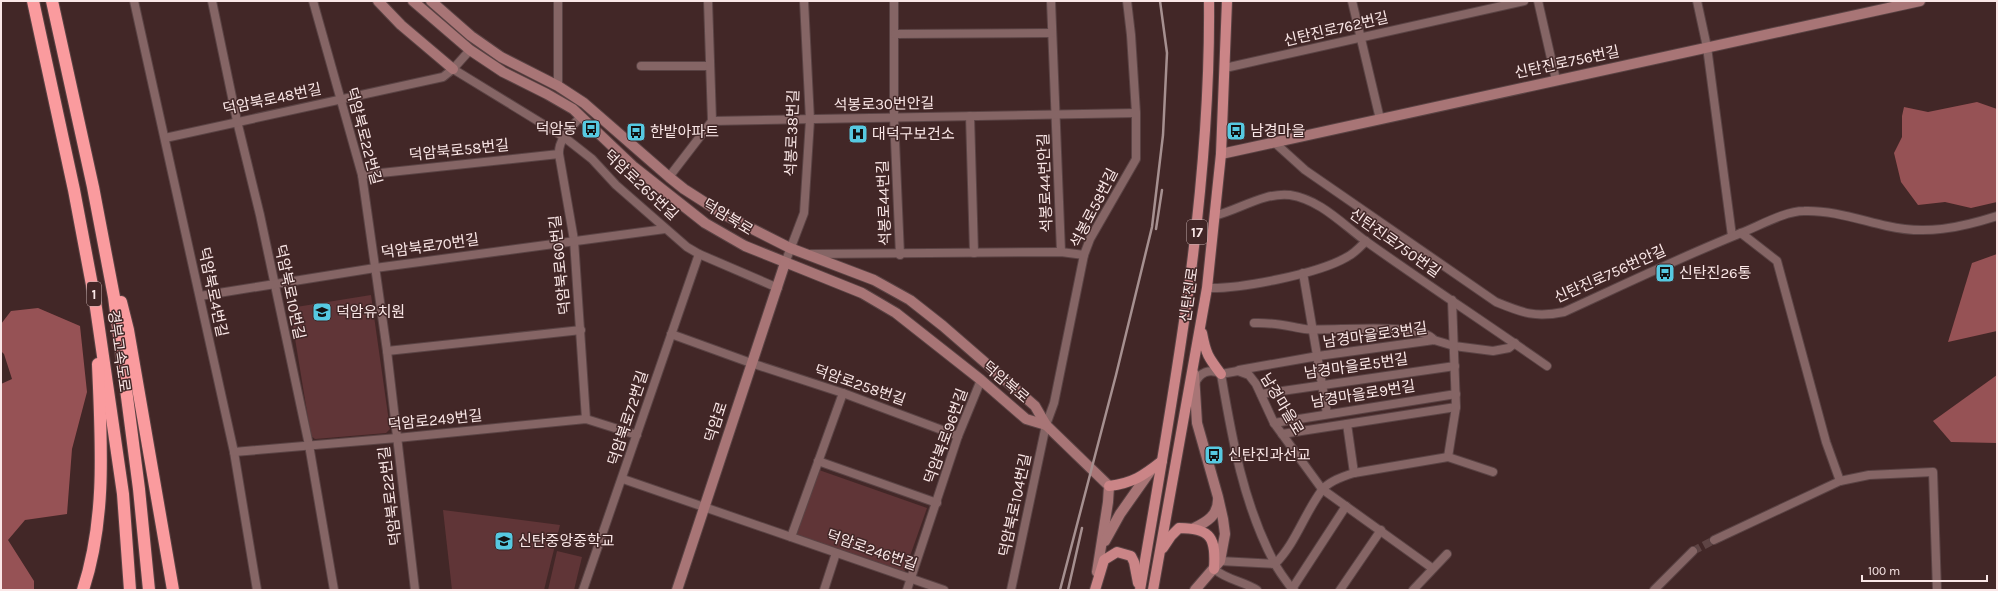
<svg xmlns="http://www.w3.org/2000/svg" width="1998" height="591" viewBox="0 0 1998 591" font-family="Karla,'Noto Sans KR',sans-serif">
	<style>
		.green { fill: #603537 }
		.forest { fill: #965255 }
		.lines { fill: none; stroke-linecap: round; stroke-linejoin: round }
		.street-tunnel { stroke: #5e4444; stroke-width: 8; stroke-dasharray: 8 4; stroke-linecap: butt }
		.street-casing { stroke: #5a4344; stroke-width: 10 }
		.secondary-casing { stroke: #5a4344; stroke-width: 12 }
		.primary-casing { stroke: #5a4344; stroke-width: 12 }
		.highway-casing { stroke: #5a4344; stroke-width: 14 }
		.street { stroke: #856565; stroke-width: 8 }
		.secondary { stroke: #a87576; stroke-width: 10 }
		.primary { stroke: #cb8587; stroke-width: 10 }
		.highway { stroke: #fa9b9e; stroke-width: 12 }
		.rail { stroke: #a69090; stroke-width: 2.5 }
		.labels { text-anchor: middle; stroke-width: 3; stroke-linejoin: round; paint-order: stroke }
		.shield { fill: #422727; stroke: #c3adad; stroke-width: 1 }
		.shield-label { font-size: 14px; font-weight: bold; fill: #fae7e7 }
		.street-label { font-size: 15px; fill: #fae7e7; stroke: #422727 }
		.poi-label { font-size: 15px; fill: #fae7e7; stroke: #422727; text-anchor: start }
	</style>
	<rect width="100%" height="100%" fill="#422727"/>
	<g class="green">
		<path d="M371,295L390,429L386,433L315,439L311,436L290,308Z"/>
		<path d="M819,470L927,508L904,573L796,535Z"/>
		<path d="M443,510L560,525L544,590H452Z"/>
		<path d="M557,551L582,557L574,590H548Z"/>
	</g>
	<g class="forest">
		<path d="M1977,102L1997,109V202L1971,208L1945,202L1918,205L1901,182L1894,153L1902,137V116L1904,107L1928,112Z"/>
		<path d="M1997,254V331L1948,342L1972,263Z"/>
		<path d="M38,308L80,326L87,392L72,449L67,514L25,520L8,540L34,581V590H1V384L12,379L4,354L1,351V324L11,311Z"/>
		<path d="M1997,375V443L1951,442L1933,421Z"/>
	</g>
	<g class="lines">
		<path class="street-tunnel" d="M1693,551L1714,540"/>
		<defs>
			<g id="street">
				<path d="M134,1L234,452L257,590"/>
				<path d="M212,1L237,121L260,215L309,445L334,590"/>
				<path d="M313,1L362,175L387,351L415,590"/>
				<path d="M558,1V86"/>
				<path d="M894,1V117L900,255"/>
				<path d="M1051,1L1061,252"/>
				<path d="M1352,1L1380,119"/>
				<path d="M1538,1L1556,80"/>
				<path d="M1697,1L1707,47L1732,236"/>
				<path d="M895,34L1052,33"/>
				<path d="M641,66H709"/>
				<path d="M1225,68L1524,1"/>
				<path d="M453,69L564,137L592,159L616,185L687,247L699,254L778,288"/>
				<path d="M581,116C572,127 558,139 559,154L574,240L586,419"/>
				<path d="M970,116L974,253"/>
				<path d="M712,121L1136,113"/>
				<path d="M165,138L443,77L453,69L470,50"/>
				<path d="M1274,142L1305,170L1496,302C1523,313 1535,318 1564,312C1623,285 1681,257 1741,233C1759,226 1785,211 1804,211C1832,210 1860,220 1887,226C1926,235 1959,228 1997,216"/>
				<path d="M362,175L559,154"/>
				<path d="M669,177L712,121L708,1"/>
				<path d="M1214,216C1239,210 1264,192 1290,195C1321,200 1342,224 1367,242C1426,284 1487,324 1547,366"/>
				<path d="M1741,233L1777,261L1826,442L1840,481"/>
				<path d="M811,254L1061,252L1084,255"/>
				<path d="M785,263L804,213L810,120L804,1"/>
				<path d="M1303,273L1327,414"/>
				<path d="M1207,288C1240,289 1318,274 1347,257C1355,253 1360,247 1366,241"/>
				<path d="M200,296L375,268L665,229"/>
				<path d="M1254,323C1272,322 1287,326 1305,329C1329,332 1421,321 1434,340"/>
				<path d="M671,334L751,363L843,393L958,436"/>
				<path d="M387,351L581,330"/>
				<path d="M1239,370L1318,356L1434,340L1454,346L1493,351L1509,348L1515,343"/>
				<path d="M1221,374L1238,371L1249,375L1256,384L1274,423L1322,489L1432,568"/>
				<path d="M1221,374C1232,438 1243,503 1274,562C1279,572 1286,581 1293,590"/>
				<path d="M1195,384C1199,372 1210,368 1221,374"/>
				<path d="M1261,394L1455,366"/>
				<path d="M1274,423L1456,394"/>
				<path d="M1347,424L1354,473"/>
				<path d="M1282,434L1456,407"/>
				<path d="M234,452L397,438L586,419L637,435"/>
				<path d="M1448,457L1456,407L1452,300"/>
				<path d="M818,461L937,503"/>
				<path d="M623,479L944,590"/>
				<path d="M791,537L843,393"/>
				<path d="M1714,540L1840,481L1869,475L1933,472L1937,590"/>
				<path d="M1220,561L1275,564C1296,543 1304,514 1322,490C1328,482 1344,476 1354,473L1448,457L1493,472"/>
				<path d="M1214,569C1227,580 1243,581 1257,590"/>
				<path d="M583,590L699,254"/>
				<path d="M824,590L836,553"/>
				<path d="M907,590L958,436L981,380"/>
				<path d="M1011,590L1046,425L1054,403L1084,255L1090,239L1136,159V113L1131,35L1127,1"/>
				<path d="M1294,590L1292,589L1346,506"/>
				<path d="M1340,590L1381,530"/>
				<path d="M1413,590L1447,554"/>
				<path d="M1654,590L1693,551"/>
			</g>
			<g id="secondary">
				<path d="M378,1L401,25L453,69"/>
				<path d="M413,1L470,50L503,72L547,94L573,109L634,167L705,223L745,246L862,293L896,313L981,380L1026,419L1046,425"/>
				<path d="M431,1L471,36L501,57L558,86L584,103L669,177L684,189L723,214L790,248L874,280L910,300L943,326L1035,406L1046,425L1109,486L1108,502L1097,572"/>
				<path d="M1221,154L1920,1"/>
				<path d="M1194,374L1197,423L1218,497L1223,519L1225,534L1220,561L1195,590"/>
				<path d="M1194,528C1207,522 1218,515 1218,500"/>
				<path d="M1105,541L1120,514L1151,470"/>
				<path d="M677,590L785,263"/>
			</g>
			<g id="primary">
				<path d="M1202,333C1206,354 1208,357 1221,374"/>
				<path d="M1109,486C1133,483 1143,476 1162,461"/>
				<path d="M1163,548L1171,536L1179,528C1212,528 1216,539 1214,569"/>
				<path d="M1095,590L1104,560L1117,552L1131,556L1134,562L1138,583"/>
				<path d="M1140,590C1173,395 1211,199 1209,1"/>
				<path d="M1153,590L1207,288L1221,154L1227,1"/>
			</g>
			<g id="highway">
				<path d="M33,1L74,190L95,301L123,494L130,590"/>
				<path d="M52,1L93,187L114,297L139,489L149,590"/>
				<path d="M121,302L128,330L173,590"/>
				<path d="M83,590C107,517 101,440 98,364"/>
			</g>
		</defs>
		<use href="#street" class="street-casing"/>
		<use href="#secondary" class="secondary-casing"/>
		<use href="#primary" class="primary-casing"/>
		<use href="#highway" class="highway-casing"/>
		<use href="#street" class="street"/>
		<use href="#secondary" class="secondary"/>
		<use href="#primary" class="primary"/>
		<use href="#highway" class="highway"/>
		<g class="rail">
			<path d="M1156,229L1162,190"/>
			<path d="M1060,590L1116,375L1152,227L1163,135L1167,53L1160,1"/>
			<path d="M1068,590L1082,528"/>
		</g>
	</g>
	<defs>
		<symbol id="bus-square" viewBox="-11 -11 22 22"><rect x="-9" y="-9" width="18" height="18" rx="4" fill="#56c9e1" stroke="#422727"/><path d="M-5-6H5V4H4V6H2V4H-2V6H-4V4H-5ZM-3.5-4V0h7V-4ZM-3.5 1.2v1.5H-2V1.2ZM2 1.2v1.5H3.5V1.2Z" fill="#111"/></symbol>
		<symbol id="hospital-square" viewBox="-11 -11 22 22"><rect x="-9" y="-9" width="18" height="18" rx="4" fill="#56c9e1" stroke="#422727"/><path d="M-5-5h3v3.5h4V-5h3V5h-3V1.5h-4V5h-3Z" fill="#111"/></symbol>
		<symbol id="school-square" viewBox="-11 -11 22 22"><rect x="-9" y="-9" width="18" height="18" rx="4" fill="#56c9e1" stroke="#422727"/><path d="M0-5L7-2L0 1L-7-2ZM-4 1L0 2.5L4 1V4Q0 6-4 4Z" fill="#111"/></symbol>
	</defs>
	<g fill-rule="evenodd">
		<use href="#bus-square" x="580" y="118" width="22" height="22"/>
		<use href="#bus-square" x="1225" y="120" width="22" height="22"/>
		<use href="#bus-square" x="625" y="121" width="22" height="22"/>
		<use href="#hospital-square" x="847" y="123" width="22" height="22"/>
		<use href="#bus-square" x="1654" y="262" width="22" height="22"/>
		<use href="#school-square" x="311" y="301" width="22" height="22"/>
		<use href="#bus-square" x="1203" y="444" width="22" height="22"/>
		<use href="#school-square" x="493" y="530" width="22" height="22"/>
	</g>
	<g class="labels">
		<g class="shield">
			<rect x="1187" y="220" width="20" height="24" rx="3"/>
			<rect x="87" y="282" width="14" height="24" rx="3"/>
		</g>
		<g class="shield-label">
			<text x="1197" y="237">17</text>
			<text x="94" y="299">1</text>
		</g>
		<g class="street-label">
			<text transform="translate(1336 29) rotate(-13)" y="5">신탄진로762번길</text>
			<text transform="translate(1567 62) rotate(-12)" y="5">신탄진로756번길</text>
			<text transform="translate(272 99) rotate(-12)" y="5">덕암북로48번길</text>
			<text transform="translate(884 104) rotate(-1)" y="5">석봉로30번안길</text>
			<text transform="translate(792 133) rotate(-88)" y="5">석봉로38번길</text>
			<text transform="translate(364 136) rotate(75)" y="5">덕암북로22번길</text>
			<text transform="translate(459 150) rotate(-6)" y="5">덕암북로58번길</text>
			<text transform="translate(1045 183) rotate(-92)" y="5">석봉로44번안길</text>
			<text transform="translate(641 185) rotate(43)" y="5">덕암로265번길</text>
			<text transform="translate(884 203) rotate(-92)" y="5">석봉로44번길</text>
			<text transform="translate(1094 208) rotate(-63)" y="5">석봉로58번길</text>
			<text transform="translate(728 217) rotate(31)" y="5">덕암북로</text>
			<text transform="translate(1395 243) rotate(35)" y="5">신탄진로750번길</text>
			<text transform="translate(430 246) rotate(-8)" y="5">덕암북로70번길</text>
			<text transform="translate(560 265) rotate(-96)" y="5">덕암북로60번길</text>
			<text transform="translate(1610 274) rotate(-24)" y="5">신탄진로756번안길</text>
			<text transform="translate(213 292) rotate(78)" y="5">덕암북로4번길</text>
			<text transform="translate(290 292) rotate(78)" y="5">덕암북로10번길</text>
			<text transform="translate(1189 295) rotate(-82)" y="5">신탄진로</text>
			<text transform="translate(1375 335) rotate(-8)" y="5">남경마을로3번길</text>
			<text transform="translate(119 351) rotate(82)" y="5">경부고속도로</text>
			<text transform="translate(1356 366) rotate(-8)" y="5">남경마을로5번길</text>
			<text transform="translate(1006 382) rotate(40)" y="5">덕암북로</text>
			<text transform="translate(860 385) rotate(19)" y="5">덕암로258번길</text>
			<text transform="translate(1363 394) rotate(-9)" y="5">남경마을로9번길</text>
			<text transform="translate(1282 404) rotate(59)" y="5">남경마을로</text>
			<text transform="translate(628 418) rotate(-72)" y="5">덕암북로72번길</text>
			<text transform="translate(435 420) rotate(-6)" y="5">덕암로249번길</text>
			<text transform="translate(716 422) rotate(-72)" y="5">덕암로</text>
			<text transform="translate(946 436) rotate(-70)" y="5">덕암북로96번길</text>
			<text transform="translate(390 496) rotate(-97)" y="5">덕암북로22번길</text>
			<text transform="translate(1015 505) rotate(-78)" y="5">덕암북로104번길</text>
			<text transform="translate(872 550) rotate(19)" y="5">덕암로246번길</text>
		</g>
		<g class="poi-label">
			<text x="577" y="134" text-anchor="end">덕암동</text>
			<text x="1250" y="136">남경마을</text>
			<text x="650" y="137">한밭아파트</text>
			<text x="872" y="139">대덕구보건소</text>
			<text x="1679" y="278">신탄진26통</text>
			<text x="336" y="317">덕암유치원</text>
			<text x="1228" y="460">신탄진과선교</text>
			<text x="518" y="546">신탄중앙중학교</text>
		</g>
	</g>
	<rect width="1998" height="591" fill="none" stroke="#fae7e7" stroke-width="4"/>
	<path d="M1862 575v6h125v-6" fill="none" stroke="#fae7e7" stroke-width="2"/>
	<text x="1868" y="575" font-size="12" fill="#fae7e7" stroke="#422727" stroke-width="3" paint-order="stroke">100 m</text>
</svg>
